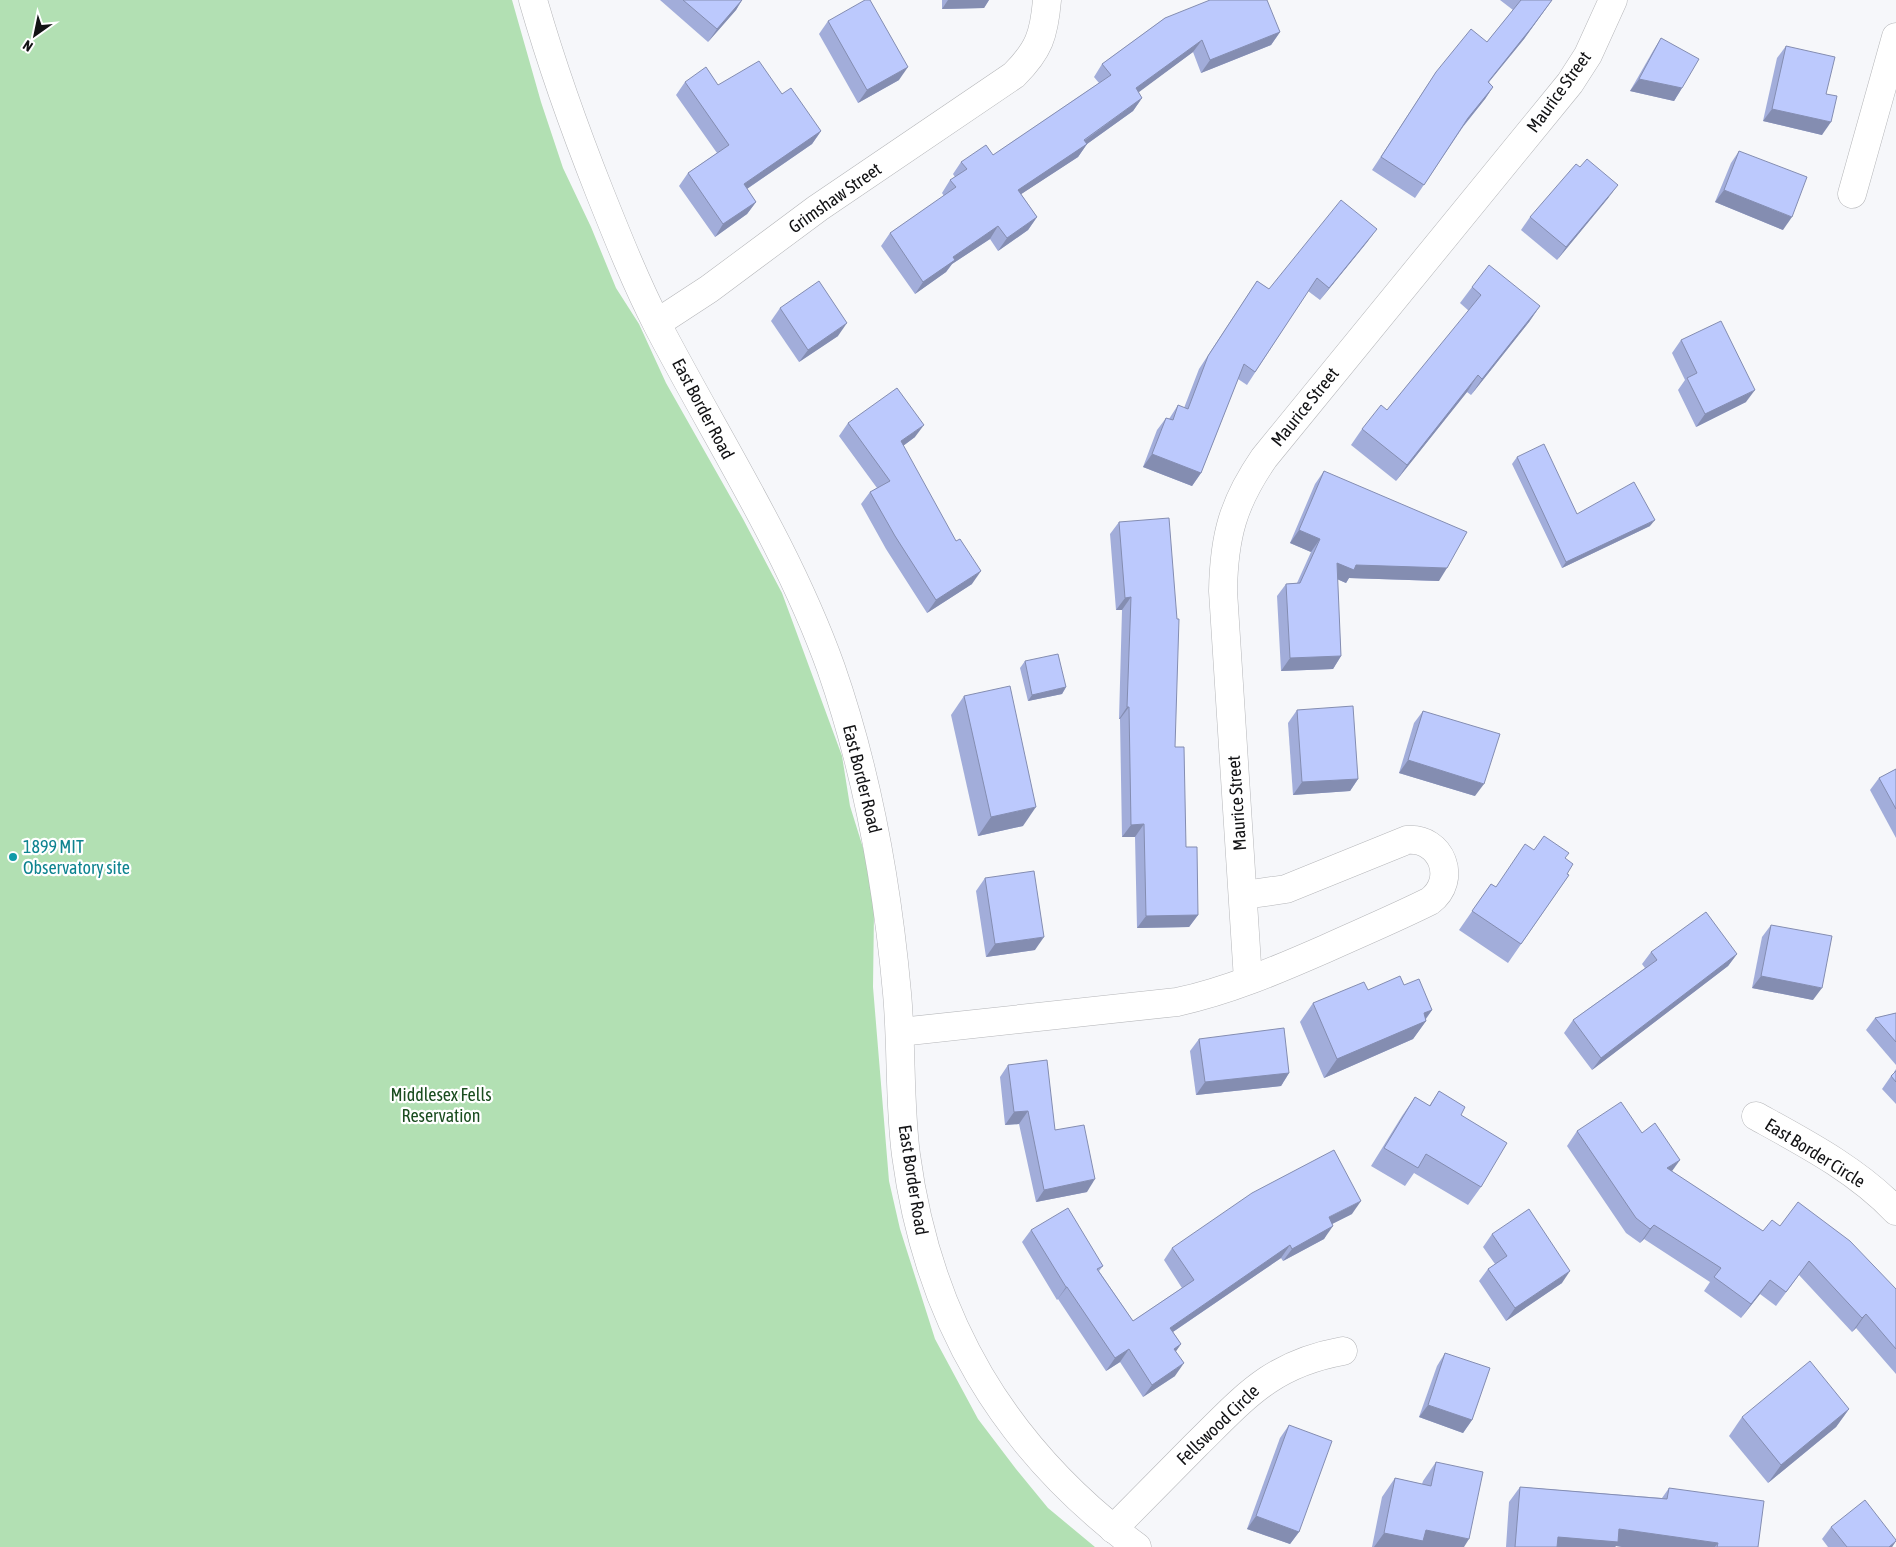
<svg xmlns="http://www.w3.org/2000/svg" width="1896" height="1547" viewBox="0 0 1896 1547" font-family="'Asap Condensed',sans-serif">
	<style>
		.green { fill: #b2e0b3 }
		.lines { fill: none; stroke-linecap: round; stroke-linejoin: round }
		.street-casing { stroke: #b5b6b9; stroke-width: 29 }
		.street { stroke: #fff; stroke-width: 28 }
		.wall { fill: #a2adda }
		.shaded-wall { fill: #848db1 }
		.building { fill: #bcc9fd; stroke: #848db1 }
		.culture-dot { fill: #0f9aa8; stroke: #fff; stroke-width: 2 }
		.labels { text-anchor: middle; stroke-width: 4.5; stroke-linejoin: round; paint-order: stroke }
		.street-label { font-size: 18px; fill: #121214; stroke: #fff }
		.culture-label { font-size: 18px; fill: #0d838f; stroke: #fff; text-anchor: start }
		.park-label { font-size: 18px; fill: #1a4d1f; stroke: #fff }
	</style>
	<rect width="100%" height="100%" fill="#f6f7fa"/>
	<path class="green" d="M0,0H512L541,102L563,168L591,227L616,288L639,324L666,383L743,519L782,593L842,756L850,806L864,851L874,911L873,987L889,1181L900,1229L935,1339L978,1419L1016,1469L1048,1508L1095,1547H0Z"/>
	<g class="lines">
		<defs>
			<g id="street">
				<path d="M533,0C552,66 575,130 600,193C618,238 636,283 658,326C717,439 788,548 831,668C868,774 887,882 897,993C902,1047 899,1102 906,1155C928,1320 1004,1448 1137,1547"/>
				<path d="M1852,194L1896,37"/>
				<path d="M657,323L709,289L818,208L1014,75C1039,50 1044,35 1047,0"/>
				<path d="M1248,980L1223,591C1224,536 1233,503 1264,458L1570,83L1588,55L1613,0"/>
				<path d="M900,1032L1177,1002C1228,991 1277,970 1325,949C1360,933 1396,918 1430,901C1458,880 1442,837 1407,840L1286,889L1244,895"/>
				<path d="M1756,1116C1805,1143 1857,1170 1896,1211"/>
				<path d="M1113,1529C1141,1501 1168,1473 1196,1445C1245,1397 1271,1364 1343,1351"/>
			</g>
		</defs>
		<use href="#street" class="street-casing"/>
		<use href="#street" class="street"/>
	</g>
	<g class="wall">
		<path d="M660,0H742L736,10L708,42Z"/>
		<path d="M942,0H989L984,8L942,9Z"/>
		<path d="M1500,0H1552L1524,39L1489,82L1493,87L1485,99L1463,127L1415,198L1372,170L1436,72L1487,42L1513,10Z"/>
		<path d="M1165,18L1280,32L1271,45L1201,73L1193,52L1138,92L1142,98L1133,111L1087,144L1078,157L1021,194L1037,217L1028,230L998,251L990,239L952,264L946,272L915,294L881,246L890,233L944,196L942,193L950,180L955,177L953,174L961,162L993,155L1099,83L1094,77L1102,64Z"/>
		<path d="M828,21L899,80L858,103L819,34Z"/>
		<path d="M1661,38L1682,88L1674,101L1630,91L1653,51Z"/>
		<path d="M1786,46L1826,94L1822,135L1763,121L1777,58Z"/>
		<path d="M685,82L718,85L821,131L812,144L747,189L756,202L747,214L715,237L679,186L688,173L717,153L676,95Z"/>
		<path d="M1739,151L1783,230L1715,202L1731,163Z"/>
		<path d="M1609,197L1557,260L1521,230L1530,217Z"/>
		<path d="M1368,241L1320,300L1308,291L1247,385L1238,379L1201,473L1192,486L1143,467L1157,430L1166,418L1169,419L1178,405L1184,408L1199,369L1257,281L1269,289Z"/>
		<path d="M1472,287L1540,306L1529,322L1471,395L1467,392L1396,481L1351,445L1362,429L1387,410L1469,311L1460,303Z"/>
		<path d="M780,308L838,336L799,362L771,321Z"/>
		<path d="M1681,340L1746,402L1696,427L1678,390L1685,380L1672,353Z"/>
		<path d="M848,423L915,437L903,446L972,584L927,613L886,549L861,504L870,492L877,488L839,436Z"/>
		<path d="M1517,457L1577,514L1650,526L1562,568L1512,464Z"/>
		<path d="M1324,471L1439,581L1349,578L1346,583L1337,579L1341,656L1333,669L1281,671L1277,596L1286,584L1297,583L1311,552L1290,543L1315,484Z"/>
		<path d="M1119,522L1175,747L1186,847L1198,915L1189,927L1137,928L1135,837H1122L1120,719H1119L1122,610H1116L1110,534Z"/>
		<path d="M1025,661L1066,687L1062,694L1028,701L1020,668Z"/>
		<path d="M964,696L1023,826L978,836L951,715Z"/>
		<path d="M1297,710L1358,779L1350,791L1293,795L1288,723Z"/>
		<path d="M1423,711L1475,796L1399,773L1414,723Z"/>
		<path d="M1896,769V838L1870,790L1879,778Z"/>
		<path d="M1534,850L1565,858L1567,874L1569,875L1508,963L1459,930L1491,884L1496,887Z"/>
		<path d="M985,878L1035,950L986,957L976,891Z"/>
		<path d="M1771,925L1813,1000L1752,988L1762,937Z"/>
		<path d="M1651,952L1737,954L1728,966L1592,1070L1564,1033L1573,1020L1645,968L1642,964Z"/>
		<path d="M1404,985L1432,1010L1426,1019V1021L1413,1039L1324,1078L1300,1022L1313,1003L1368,990Z"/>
		<path d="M1896,1013V1065L1866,1030L1875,1018Z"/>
		<path d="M1199,1039L1289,1073L1281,1086L1196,1095L1190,1051Z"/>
		<path d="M1008,1065L1087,1192L1036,1202L1019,1124L1005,1125L1000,1077Z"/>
		<path d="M1896,1069V1104L1882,1089L1891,1076L1894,1073V1072Z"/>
		<path d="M1439,1091L1461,1115L1481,1187L1468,1205L1414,1173L1405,1186L1371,1166L1402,1116L1415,1097L1429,1106Z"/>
		<path d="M1577,1131L1642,1133L1672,1172L1763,1231L1780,1226L1896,1289V1374L1856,1328L1852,1332L1799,1275L1776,1306L1760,1294L1741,1318L1704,1291L1710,1282L1644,1239L1640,1243L1626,1233L1567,1146Z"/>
		<path d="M1352,1214L1332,1224L1324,1239L1283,1261L1281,1258L1173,1332L1181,1344L1175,1352V1376L1143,1397L1120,1362L1106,1371L1058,1299L1057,1300L1022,1242L1031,1230L1103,1266L1099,1271L1133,1321L1182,1288L1164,1260L1172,1248Z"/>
		<path d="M1492,1234L1562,1283L1506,1321L1479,1281L1488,1269L1495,1264L1483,1247Z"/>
		<path d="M1445,1353L1472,1420L1463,1433L1419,1417L1437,1366Z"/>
		<path d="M1849,1409L1836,1427L1768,1483L1729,1436L1742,1417Z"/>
		<path d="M1289,1425L1299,1532L1290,1544L1247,1529L1280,1438Z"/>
		<path d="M1436,1462L1464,1547H1372L1382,1497L1395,1478L1422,1484L1423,1481Z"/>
		<path d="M1520,1487L1662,1498L1669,1488L1758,1547H1622L1616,1546L1615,1547H1506L1509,1502Z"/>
		<path d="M1831,1527L1896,1541L1892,1547H1828L1822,1539Z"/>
	</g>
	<g class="shaded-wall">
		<path d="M742,0L736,10L708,42L717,29Z"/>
		<path d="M948,0H989L984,8L942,9Z"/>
		<path d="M1552,0L1524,39L1479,94L1488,82Z"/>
		<path d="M1280,32L1271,45L1201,73L1210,60Z"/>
		<path d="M1202,40L1193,52L1127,101L1136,88Z"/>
		<path d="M908,67L899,80L858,103L867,90Z"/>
		<path d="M1639,79L1682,88L1674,101L1630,91Z"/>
		<path d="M1493,87L1485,99L1460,130L1468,118Z"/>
		<path d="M1142,98L1133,111L1087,144L1078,157L1009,202L1018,190Z"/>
		<path d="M1772,109L1831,122L1822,135L1763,121Z"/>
		<path d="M821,131L812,144L735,197L744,184Z"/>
		<path d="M1618,185L1609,197L1557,260L1566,247Z"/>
		<path d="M1724,190L1792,217L1783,230L1715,202Z"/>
		<path d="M756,202L747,214L715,237L723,224Z"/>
		<path d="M1037,217L1028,230L998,251L1007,238Z"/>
		<path d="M998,226L990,239L952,264L946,272L915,294L923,282L953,257Z"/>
		<path d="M1377,229L1368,241L1320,300L1329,288Z"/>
		<path d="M1540,306L1529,322L1471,395L1482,379Z"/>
		<path d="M847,323L838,336L799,362L808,350Z"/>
		<path d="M1478,375L1467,392L1396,481L1407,465Z"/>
		<path d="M1755,390L1746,402L1696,427L1705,414Z"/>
		<path d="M924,425L915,437L892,454L901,441Z"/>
		<path d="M1152,454L1201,473L1192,486L1143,467Z"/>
		<path d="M1655,520L1650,526L1562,568L1566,562Z"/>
		<path d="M1299,530L1320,539L1311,552L1290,543Z"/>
		<path d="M1337,563L1447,568L1439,581L1349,578L1346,583L1328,575Z"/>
		<path d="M981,571L972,584L927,613L936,600Z"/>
		<path d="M1131,597L1122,610H1116L1125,598Z"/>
		<path d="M1341,656L1333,669L1281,671L1290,658Z"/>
		<path d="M1066,687L1062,694L1028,701L1032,695Z"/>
		<path d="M1127,707H1129L1120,719H1119Z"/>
		<path d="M1408,760L1484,784L1475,796L1399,773Z"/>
		<path d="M1358,779L1350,791L1293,795L1302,782Z"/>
		<path d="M1036,807L1023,826L978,836L991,817Z"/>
		<path d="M1144,824L1135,837H1122L1131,825Z"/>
		<path d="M1198,915L1189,927L1137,928L1146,916Z"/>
		<path d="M1044,937L1035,950L986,957L995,944Z"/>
		<path d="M1737,954L1728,966L1592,1070L1601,1058Z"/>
		<path d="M1761,976L1822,988L1813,1000L1752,988Z"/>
		<path d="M1432,1010L1424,1021H1426L1413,1039L1324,1078L1337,1059L1424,1013Z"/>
		<path d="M1289,1073L1281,1086L1196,1095L1205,1082Z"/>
		<path d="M1028,1111L1019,1124L1005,1125L1014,1112Z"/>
		<path d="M1680,1160L1670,1174L1667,1168Z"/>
		<path d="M1095,1179L1087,1192L1036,1202L1044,1190Z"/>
		<path d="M1361,1201L1352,1214L1320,1230L1329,1217Z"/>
		<path d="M1654,1225L1644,1239L1640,1243L1650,1229Z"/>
		<path d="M1333,1226L1324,1239L1283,1261L1292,1249Z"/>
		<path d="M1290,1245L1281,1258L1161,1340L1170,1328Z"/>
		<path d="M1570,1271L1562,1283L1506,1321L1515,1308Z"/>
		<path d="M1770,1280L1760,1294L1741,1318L1751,1304Z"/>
		<path d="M1066,1287H1067L1057,1300Z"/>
		<path d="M1866,1314L1856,1328L1852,1332L1862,1318Z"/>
		<path d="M1181,1344L1172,1357L1174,1349Z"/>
		<path d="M1129,1349L1120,1362L1106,1371L1115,1358Z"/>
		<path d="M1184,1363L1175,1376L1143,1397L1152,1385Z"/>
		<path d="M1428,1405L1472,1420L1463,1433L1419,1417Z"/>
		<path d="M1849,1409L1836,1427L1768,1483L1781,1465Z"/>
		<path d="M1256,1516L1299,1532L1290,1544L1247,1529Z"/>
		<path d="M1619,1529L1718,1543L1715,1547H1622L1616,1546L1615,1547H1551L1558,1537Z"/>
		<path d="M1426,1530L1469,1539L1464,1547H1374L1384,1533Z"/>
		<path d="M1896,1541L1892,1547H1889Z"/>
	</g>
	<g class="building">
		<path d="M683,0H742L717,29Z"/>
		<path d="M865,0H870L908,67L867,90L828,21Z"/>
		<path d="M1210,0H1267L1280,32L1210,60L1202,40L1136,88L1142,98L1084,140L1087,144L1018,190L1037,217L1007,238L998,226L953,257L955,260L923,282L890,233L956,187L950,180L967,169L961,162L986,145L993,155L1111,75L1102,64L1165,18Z"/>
		<path d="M1521,0H1552L1532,27L1488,82L1493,87L1468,118L1424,185L1381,157L1436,72L1471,29L1487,42Z"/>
		<path d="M1661,38L1699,59L1682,88L1639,79Z"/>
		<path d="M1786,46L1835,57L1826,94L1837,96L1831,122L1772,109Z"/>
		<path d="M759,61L782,94L791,88L821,131L744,184L756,202L723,224L688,173L729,145L685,82L706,67L718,85Z"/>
		<path d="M1739,151L1807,177L1792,217L1724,190Z"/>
		<path d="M1587,159L1618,185L1566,247L1530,217L1576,164L1580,167Z"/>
		<path d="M1341,200L1377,229L1329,288L1317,278L1255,372L1244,364L1201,473L1152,454L1166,418L1173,420L1178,405L1188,409L1208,356L1257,281L1269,289Z"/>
		<path d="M1489,265L1540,306L1482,379L1478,375L1407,465L1362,429L1381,405L1387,410L1481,295L1472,287Z"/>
		<path d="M819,281L847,323L808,350L780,308Z"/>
		<path d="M1721,321L1755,390L1705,414L1687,378L1697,373L1681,340Z"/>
		<path d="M897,388L924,425L901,441L956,541L960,539L981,571L936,600L895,536L870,492L890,481L848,423Z"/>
		<path d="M1544,444L1577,514L1634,482L1655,520L1566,562L1517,457Z"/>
		<path d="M1324,471L1467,532L1447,568L1356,565L1354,570L1337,563L1341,656L1290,658L1286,584L1300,583L1320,539L1299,530Z"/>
		<path d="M1169,518L1177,619H1179L1175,747H1184L1186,847H1197L1198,915L1146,916L1144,824L1131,825L1129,707H1127L1131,597L1125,598L1119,522Z"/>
		<path d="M1058,654L1066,687L1032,695L1025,661Z"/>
		<path d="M1010,686L1036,807L991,817L964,696Z"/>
		<path d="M1353,706L1358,779L1302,782L1297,710Z"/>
		<path d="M1423,711L1500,734L1484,784L1408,760Z"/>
		<path d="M1896,769V809L1879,778Z"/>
		<path d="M1544,836L1569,853L1565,858L1573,864L1567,874L1569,875L1521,944L1472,911L1491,884L1496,887L1525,844L1534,850Z"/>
		<path d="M1034,871L1044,937L995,944L985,878Z"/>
		<path d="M1706,912L1737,954L1601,1058L1573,1020L1657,960L1651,952Z"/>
		<path d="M1771,925L1832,936L1822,988L1761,976Z"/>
		<path d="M1400,976L1404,985L1419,979L1432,1010L1424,1013L1426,1021L1337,1059L1313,1003L1364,982L1368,990Z"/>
		<path d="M1896,1013V1042L1875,1018Z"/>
		<path d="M1284,1028L1289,1073L1205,1082L1199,1039Z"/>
		<path d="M1047,1060L1055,1130L1084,1125L1095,1179L1044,1190L1028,1111L1014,1112L1008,1065Z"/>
		<path d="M1896,1071V1082L1891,1076Z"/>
		<path d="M1439,1091L1465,1107L1461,1115L1507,1143L1481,1187L1426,1154L1418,1168L1384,1148L1415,1097L1430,1106Z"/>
		<path d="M1621,1102L1642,1133L1655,1123L1680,1160L1667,1168L1763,1231L1772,1220L1780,1226L1798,1202L1850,1241L1896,1289V1349L1866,1314L1862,1318L1809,1261L1786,1292L1770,1280L1751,1304L1714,1277L1721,1268L1654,1225L1650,1229L1636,1218L1577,1131Z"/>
		<path d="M1334,1150L1361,1201L1329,1217L1333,1226L1292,1249L1290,1245L1170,1328L1181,1344L1174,1349L1184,1363L1152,1385L1129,1349L1115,1358L1067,1287H1066L1031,1230L1068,1208L1103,1266L1097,1269L1133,1321L1194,1280L1172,1248L1252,1193Z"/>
		<path d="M1529,1209L1570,1271L1515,1308L1488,1269L1507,1256L1492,1234Z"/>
		<path d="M1445,1353L1490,1368L1472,1420L1428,1405Z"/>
		<path d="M1810,1361L1849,1409L1781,1465L1742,1417Z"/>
		<path d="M1289,1425L1332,1441L1299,1532L1256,1516Z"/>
		<path d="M1436,1462L1483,1472L1469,1539L1426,1530L1423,1541L1384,1533L1395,1478L1431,1486Z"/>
		<path d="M1520,1487L1667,1499L1669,1488L1764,1501L1758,1547H1717L1718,1543L1619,1529L1618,1542L1558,1537L1557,1547H1515Z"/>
		<path d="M1865,1500L1896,1540V1541L1889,1547H1847L1831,1527Z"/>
	</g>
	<circle class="culture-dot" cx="13" cy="857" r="5"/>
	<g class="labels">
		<g class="street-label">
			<text transform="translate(1559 92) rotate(-54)" y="6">Maurice Street</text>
			<text transform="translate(835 198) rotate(-35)" y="6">Grimshaw Street</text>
			<text transform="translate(1305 407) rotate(-51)" y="6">Maurice Street</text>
			<text transform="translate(703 409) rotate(62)" y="6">East Border Road</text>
			<text transform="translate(862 779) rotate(76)" y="6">East Border Road</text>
			<text transform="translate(1237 803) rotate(-94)" y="6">Maurice Street</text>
			<text transform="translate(1815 1153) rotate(32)" y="6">East Border Circle</text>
			<text transform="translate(913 1180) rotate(81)" y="6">East Border Road</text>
			<text transform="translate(1218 1425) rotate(-44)" y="6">Fellswood Circle</text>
		</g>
		<g class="culture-label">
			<text x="23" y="853">1899 MIT<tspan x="23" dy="21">Observatory site</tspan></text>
		</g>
		<g class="park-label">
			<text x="441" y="1101">Middlesex Fells<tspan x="441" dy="21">Reservation</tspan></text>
		</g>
	</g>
	<g transform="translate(35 35) rotate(213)" stroke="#ffffff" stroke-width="4" paint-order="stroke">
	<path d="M0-4L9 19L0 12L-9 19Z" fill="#121214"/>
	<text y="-8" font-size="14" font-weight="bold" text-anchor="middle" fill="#121214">N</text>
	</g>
</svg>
